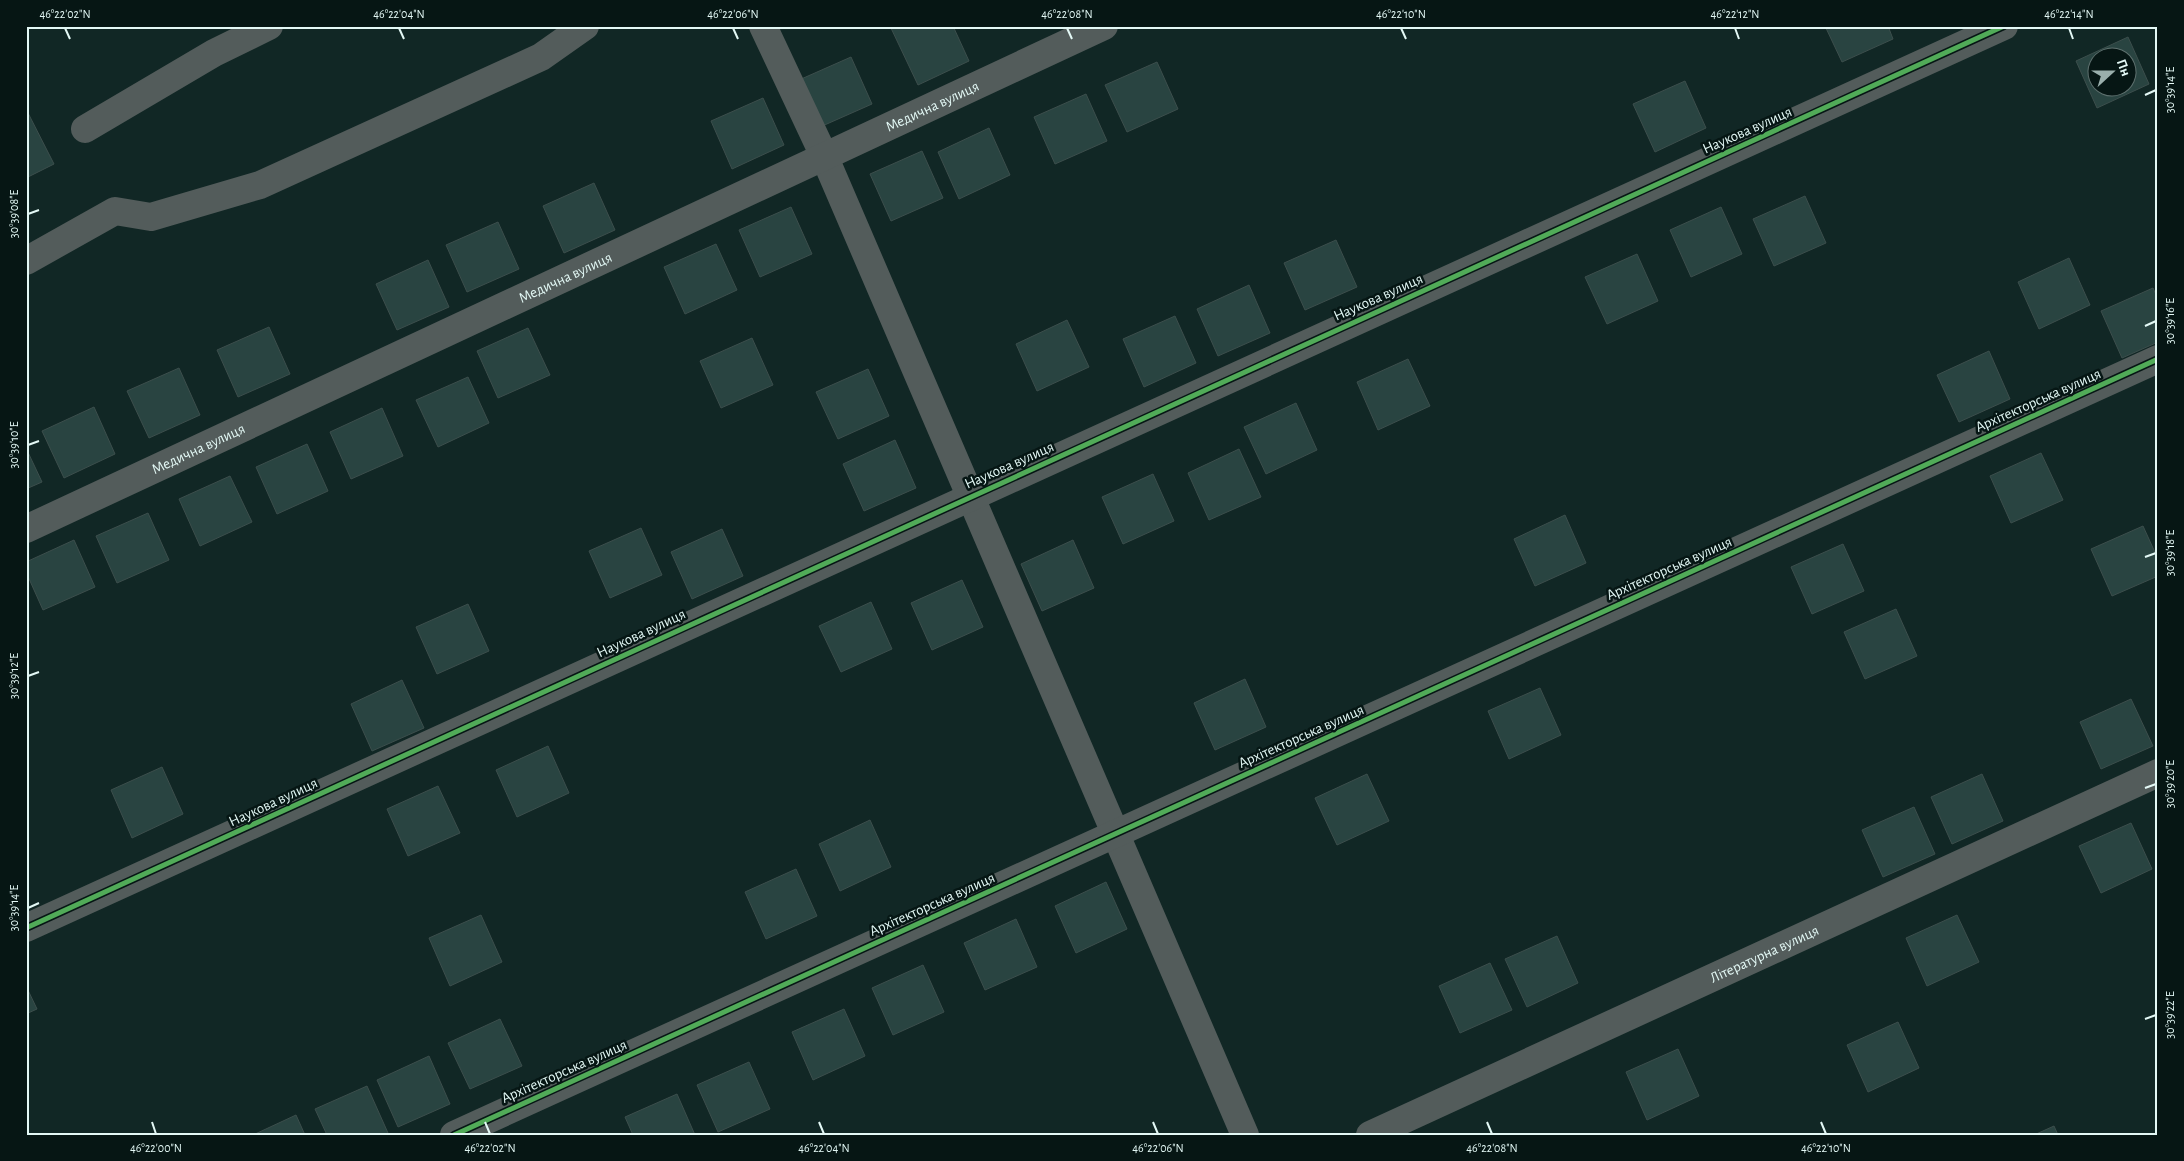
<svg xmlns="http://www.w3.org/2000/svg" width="2184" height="1161" viewBox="0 0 2184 1161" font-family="'Alegreya Sans',sans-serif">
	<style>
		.building { fill: #294441; stroke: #3c4e4c; fill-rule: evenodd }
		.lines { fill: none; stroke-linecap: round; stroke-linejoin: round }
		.minor { stroke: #535c5b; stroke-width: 28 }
		.cycleway-casing { stroke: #061614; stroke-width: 8 }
		.cycleway { stroke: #51ab58; stroke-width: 5 }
		.ticks { fill: none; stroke: #e3f8f5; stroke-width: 2 }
		.labels { text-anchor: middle; stroke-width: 5; stroke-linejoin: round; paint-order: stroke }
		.street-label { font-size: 15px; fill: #e3f8f5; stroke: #061614 }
		.neatline { fill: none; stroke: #e3f8f5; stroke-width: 2 }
		.ticks-label { font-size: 12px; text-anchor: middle; fill: #e3f8f5 }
	</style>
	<rect width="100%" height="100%" fill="#112725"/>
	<g class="building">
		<path d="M890,26H953L969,61L918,85Z"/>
		<path d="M1825,26H1888L1893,39L1842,62Z"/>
		<path d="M2128,37L2149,84L2097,108L2076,61ZM2096,58H2126V88H2096Z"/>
		<path d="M851,57L872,104L820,127L799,80Z"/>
		<path d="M1157,62L1178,109L1127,132L1105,85Z"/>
		<path d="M1685,81L1706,128L1655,152L1633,104Z"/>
		<path d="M1086,94L1107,141L1055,164L1034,117Z"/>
		<path d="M763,98L784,145L732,169L711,121Z"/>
		<path d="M26,109L54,164L26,178Z"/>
		<path d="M989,128L1010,175L959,199L938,152Z"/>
		<path d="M922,151L943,198L891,221L870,174Z"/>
		<path d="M594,183L615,230L564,253L543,206Z"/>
		<path d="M1805,196L1826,243L1774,266L1753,219Z"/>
		<path d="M791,207L812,254L760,277L739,230Z"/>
		<path d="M1721,207L1742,254L1691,277L1670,230Z"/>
		<path d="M498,222L519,269L467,292L446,245Z"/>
		<path d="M1336,240L1357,287L1305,310L1284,263Z"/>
		<path d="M716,244L737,290L685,314L664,267Z"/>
		<path d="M1637,254L1658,301L1607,324L1585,277Z"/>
		<path d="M2069,258L2090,305L2039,329L2018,282Z"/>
		<path d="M428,260L449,307L397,330L376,284Z"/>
		<path d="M1249,285L1270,333L1218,356L1197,309Z"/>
		<path d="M2153,288L2158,299V342L2122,358L2101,311Z"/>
		<path d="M1175,316L1196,363L1144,387L1123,339Z"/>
		<path d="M1067,320L1089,367L1037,391L1016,344Z"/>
		<path d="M269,327L290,374L238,397L217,350Z"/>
		<path d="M528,328L550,375L498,398L477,351Z"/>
		<path d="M752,338L773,385L721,408L700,361Z"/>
		<path d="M1989,351L2010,399L1959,422L1937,375Z"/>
		<path d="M1408,359L1430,406L1378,430L1357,382Z"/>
		<path d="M179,368L200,415L149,438L127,391Z"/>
		<path d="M868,369L889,416L838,439L816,392Z"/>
		<path d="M468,377L489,423L438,447L416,400Z"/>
		<path d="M1296,403L1317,450L1266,474L1244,427Z"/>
		<path d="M94,407L115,454L64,478L42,431Z"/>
		<path d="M382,408L403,456L351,479L330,432Z"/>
		<path d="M895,440L916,488L864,511L843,464Z"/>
		<path d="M307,444L328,491L277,514L256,467Z"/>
		<path d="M26,448L42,482L26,489Z"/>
		<path d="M1239,449L1261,497L1209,520L1188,473Z"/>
		<path d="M2041,453L2063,500L2011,523L1990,476Z"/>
		<path d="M1153,474L1174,521L1123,544L1102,497Z"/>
		<path d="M230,476L252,522L200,546L179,499Z"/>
		<path d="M148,513L169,560L117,583L96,536Z"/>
		<path d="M1565,515L1586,563L1535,586L1514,539Z"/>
		<path d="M2143,526L2158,559V576L2112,596L2091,549Z"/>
		<path d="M641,528L662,575L610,598L589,551Z"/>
		<path d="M722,529L743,576L692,599L671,552Z"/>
		<path d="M74,540L95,587L43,610L26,572V562Z"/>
		<path d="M1073,540L1094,588L1042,611L1021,564Z"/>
		<path d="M1843,544L1864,591L1812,614L1791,567Z"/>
		<path d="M962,580L983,627L932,650L911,603Z"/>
		<path d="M871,602L892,649L841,672L819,626Z"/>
		<path d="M468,604L489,651L437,674L416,627Z"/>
		<path d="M1896,609L1917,656L1865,679L1844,632Z"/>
		<path d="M1245,679L1266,727L1215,750L1194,703Z"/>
		<path d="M402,680L424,728L372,751L351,704Z"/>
		<path d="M1540,688L1561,735L1509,759L1488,711Z"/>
		<path d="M2131,699L2153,746L2101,769L2080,722Z"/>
		<path d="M548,746L569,793L517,817L496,770Z"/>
		<path d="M162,767L183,814L132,838L111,790Z"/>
		<path d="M1367,774L1389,821L1337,845L1315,798Z"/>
		<path d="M1982,774L2003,821L1952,844L1931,797Z"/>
		<path d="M438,786L460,833L408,856L387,809Z"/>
		<path d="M1914,807L1935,854L1883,877L1862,830Z"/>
		<path d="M870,820L891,867L840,891L819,844Z"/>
		<path d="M2131,823L2152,869L2101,893L2079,846Z"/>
		<path d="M796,869L817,916L766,939L745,892Z"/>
		<path d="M1106,882L1127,929L1076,953L1055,906Z"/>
		<path d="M481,915L502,962L450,986L429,938Z"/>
		<path d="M1957,915L1979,962L1927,986L1906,938Z"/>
		<path d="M1016,919L1037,967L985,990L964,943Z"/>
		<path d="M1557,936L1578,983L1527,1007L1505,959Z"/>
		<path d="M1490,963L1512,1010L1460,1033L1439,986Z"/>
		<path d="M923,965L944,1012L893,1035L872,988Z"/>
		<path d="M26,986L37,1009L26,1014Z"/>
		<path d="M844,1009L865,1056L813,1080L792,1032Z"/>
		<path d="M500,1019L522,1066L470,1089L448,1043Z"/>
		<path d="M1898,1022L1919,1068L1868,1092L1847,1045Z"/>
		<path d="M1678,1049L1699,1096L1647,1120L1626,1072Z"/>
		<path d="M429,1056L450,1104L398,1127L377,1080Z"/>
		<path d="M749,1062L770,1109L718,1132L697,1085Z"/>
		<path d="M367,1086L388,1133L384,1135H327L315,1109Z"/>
		<path d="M677,1094L695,1135H633L625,1117Z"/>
		<path d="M296,1115L305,1135H253Z"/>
		<path d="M2054,1126L2058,1135H2034Z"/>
	</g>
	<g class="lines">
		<g class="minor">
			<path d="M763,26L825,158L1245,1135"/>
			<path d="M85,129L214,53L269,26"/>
			<path d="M26,261L115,211L151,217L260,185L541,57L585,26"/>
			<path id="s1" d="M26,529L1104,26"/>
			<path d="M26,928L2004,26"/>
			<path d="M454,1135L2158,359"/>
			<path id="s2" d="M1370,1135L2158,773"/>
		</g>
		<defs>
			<g id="cycleway">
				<path d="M26,928L2004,26"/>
				<path d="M454,1135L2158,359"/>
			</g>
		</defs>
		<use href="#cycleway" class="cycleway-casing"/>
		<use href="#cycleway" class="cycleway"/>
	</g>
	<path class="ticks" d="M65,28L70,39M399,28L404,39M733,28L738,39M1067,28L1072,39M1401,28L1406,39M1735,28L1739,39M2069,28L2073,39M2145,95L2156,90M28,214L39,210M2145,326L2156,321M28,445L39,441M2145,557L2156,553M28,676L39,672M2145,788L2156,784M28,908L39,903M2145,1019L2156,1015M152,1122L156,1134M485,1122L490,1134M819,1122L824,1134M1153,1122L1158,1134M1487,1122L1492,1134M1821,1122L1826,1134"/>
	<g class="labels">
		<g class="street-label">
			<text dy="5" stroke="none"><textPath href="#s1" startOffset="1000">Медична вулиця</textPath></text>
			<text transform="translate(1747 130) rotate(-24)" y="5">Наукова вулиця</text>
			<text dy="5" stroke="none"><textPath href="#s1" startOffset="595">Медична вулиця</textPath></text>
			<text transform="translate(1378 297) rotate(-24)" y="5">Наукова вулиця</text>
			<text transform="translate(2038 400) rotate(-24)" y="5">Архітекторська вулиця</text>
			<text dy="5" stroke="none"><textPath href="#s1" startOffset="190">Медична вулиця</textPath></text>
			<text transform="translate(1009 465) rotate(-24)" y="5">Наукова вулиця</text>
			<text transform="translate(1669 568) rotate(-24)" y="5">Архітекторська вулиця</text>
			<text transform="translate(641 633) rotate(-25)" y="5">Наукова вулиця</text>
			<text transform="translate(1301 736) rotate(-24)" y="5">Архітекторська вулиця</text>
			<text transform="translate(273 802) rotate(-25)" y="5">Наукова вулиця</text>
			<text transform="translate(932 904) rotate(-24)" y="5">Архітекторська вулиця</text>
			<text dy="5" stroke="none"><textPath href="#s2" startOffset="434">Літературна вулиця</textPath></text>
			<text transform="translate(564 1071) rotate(-24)" y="5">Архітекторська вулиця</text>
		</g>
	</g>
	<rect width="2184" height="1161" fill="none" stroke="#061614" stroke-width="55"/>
	<g transform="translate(2112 72) rotate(69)"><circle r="24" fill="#061614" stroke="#5e706e"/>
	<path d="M0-4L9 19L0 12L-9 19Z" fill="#9aafac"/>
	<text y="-8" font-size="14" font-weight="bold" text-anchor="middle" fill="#e3f8f5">Пн</text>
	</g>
	<rect x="28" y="28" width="2128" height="1106" class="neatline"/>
	<g class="ticks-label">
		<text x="65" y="18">46°22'02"N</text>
		<text x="399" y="18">46°22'04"N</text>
		<text x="733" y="18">46°22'06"N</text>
		<text x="1067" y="18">46°22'08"N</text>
		<text x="1401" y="18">46°22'10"N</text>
		<text x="1735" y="18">46°22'12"N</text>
		<text x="2069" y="18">46°22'14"N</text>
		<text transform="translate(2170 90) rotate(-90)" y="4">30°39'14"E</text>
		<text transform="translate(14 214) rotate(-90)" y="4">30°39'08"E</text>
		<text transform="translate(2170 321) rotate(-90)" y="4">30°39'16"E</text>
		<text transform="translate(14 445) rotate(-90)" y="4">30°39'10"E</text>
		<text transform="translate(2170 553) rotate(-90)" y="4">30°39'18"E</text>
		<text transform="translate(14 676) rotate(-90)" y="4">30°39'12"E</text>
		<text transform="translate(2170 784) rotate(-90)" y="4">30°39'20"E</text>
		<text transform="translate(14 908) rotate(-90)" y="4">30°39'14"E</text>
		<text transform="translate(2170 1015) rotate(-90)" y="4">30°39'22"E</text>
		<text x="156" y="1152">46°22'00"N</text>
		<text x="490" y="1152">46°22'02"N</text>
		<text x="824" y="1152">46°22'04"N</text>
		<text x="1158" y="1152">46°22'06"N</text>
		<text x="1492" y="1152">46°22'08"N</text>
		<text x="1826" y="1152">46°22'10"N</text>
	</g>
</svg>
